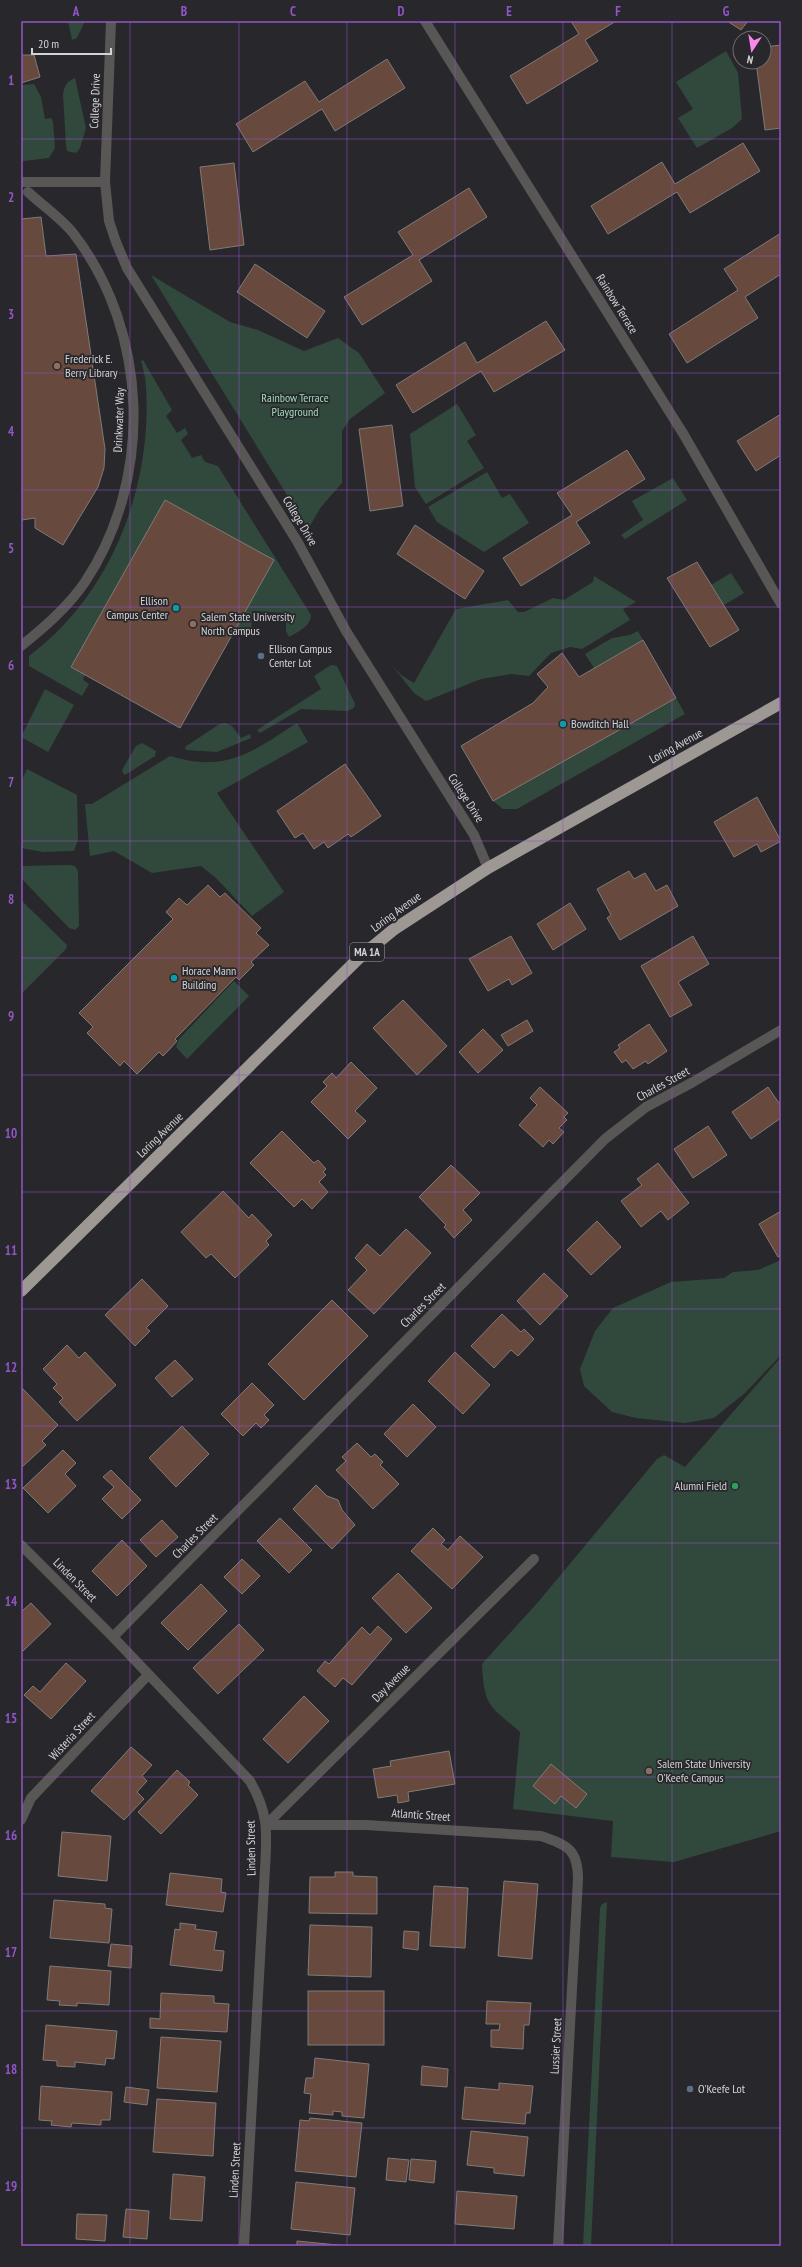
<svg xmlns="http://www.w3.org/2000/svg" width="802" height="2267" viewBox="0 0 802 2267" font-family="'PT Sans Narrow',sans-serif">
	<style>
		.green { fill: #31493c }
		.building { fill: #68493e; stroke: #807a78 }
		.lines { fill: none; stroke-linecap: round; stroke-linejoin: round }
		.minor { stroke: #595755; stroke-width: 10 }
		.highway { stroke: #9d9894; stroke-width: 12 }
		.grid { fill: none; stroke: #9156c5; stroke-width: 1; stroke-opacity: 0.55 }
		.education-dot { fill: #8d6e63; stroke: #28272c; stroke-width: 1.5 }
		.culture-dot { fill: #0f9aa8; stroke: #28272c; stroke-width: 1.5 }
		.service-dot { fill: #5c6f8a; stroke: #28272c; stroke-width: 1.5 }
		.leisure-dot { fill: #2e9e5b; stroke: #28272c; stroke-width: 1.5 }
		.labels { text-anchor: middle; stroke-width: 3.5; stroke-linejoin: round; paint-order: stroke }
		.shield { fill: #28272c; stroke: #a0a0a4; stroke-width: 1 }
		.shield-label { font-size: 11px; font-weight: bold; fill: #d4d4d7 }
		.street-label { font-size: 12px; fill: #d4d4d7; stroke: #28272c }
		.poi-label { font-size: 12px; fill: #d4d4d7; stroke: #28272c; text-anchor: start }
		.park-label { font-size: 12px; fill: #9fdcba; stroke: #28272c }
		.neatline { fill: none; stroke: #9156c5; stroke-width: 1.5 }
		.grid-label { font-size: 13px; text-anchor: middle; font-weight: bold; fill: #9156c5 }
	</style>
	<rect width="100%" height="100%" fill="#28272c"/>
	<g class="green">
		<path d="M68,21H85L77,38L72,40Z"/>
		<path d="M726,51L738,73L742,119L732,128L697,148L678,118L693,109L676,82Z"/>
		<path d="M75,78L86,128L80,148L76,153L67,151L66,145L63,95C64,86 67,81 75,78Z"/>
		<path d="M34,84L41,97L45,119L51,118L53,122L55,148L49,158L24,161L21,160V85Z"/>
		<path d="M151,275L230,322L258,330L304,351L338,338L359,353L385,393L350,419L342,431V483L321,507L308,529Z"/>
		<path d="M143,360L172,410L166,416L177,433L185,428L188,434L181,440L192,458L201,455L205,462L218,466L311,615C310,627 299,631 289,637L286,631V613L252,611L251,635L245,634L236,628L273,560L165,500L71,667L85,675L83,680L89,684L82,696L29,666V656C101,602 140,516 146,428C147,407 148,382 141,361Z"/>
		<path d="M457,404L476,435L467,441L484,468L426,504L415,487L410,434Z"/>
		<path d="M487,472L502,498L510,494L529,523L484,552L437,522L428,507Z"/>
		<path d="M673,478L687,500L625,539L621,535L643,520L632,501Z"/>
		<path d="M731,573L744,593L724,605L711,585Z"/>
		<path d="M594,576L636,602L623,609L630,620L582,649L570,647L551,653L529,676L511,674L481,679L426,701L414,693L390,663L401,675L414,683L456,609L508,600L518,612H524L553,598L564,600L593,582Z"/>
		<path d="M638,631L643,640L594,668L585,654L612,638L630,635Z"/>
		<path d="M331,665L337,666L355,704L354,708L347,711L301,709L260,733L257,730L321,689L314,676Z"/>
		<path d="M45,689L74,705L48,752L21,737Z"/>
		<path d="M676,698L685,714L517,809H503L493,801Z"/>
		<path d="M224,723L232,726L241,738L250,734L251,738L217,752L186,750L185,747L218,725Z"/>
		<path d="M297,723L308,742L217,793L284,892L252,916L216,878L201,866L152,873L114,851L90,856L85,804H92L170,756C227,773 250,753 297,723Z"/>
		<path d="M142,743L156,751L155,756L125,775L123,773L122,770L136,746Z"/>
		<path d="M27,769L77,795L78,840L74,851L43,852L21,848V782Z"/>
		<path d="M69,865L75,866L78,871L79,926L75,930L69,928L21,878V866Z"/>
		<path d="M21,900L67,945L66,949L21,994Z"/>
		<path d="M234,981L249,996L187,1059L176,1047L179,1039Z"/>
		<path d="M781,1260V1355L745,1393L714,1418L685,1423L636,1418L612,1412L584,1386L580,1369L595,1331L613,1308L671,1282L724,1278L733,1272L758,1270Z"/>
		<path d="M781,1357V1808L779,1807L781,1808V1831L674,1862L611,1857L613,1821L513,1809L520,1732C489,1705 484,1707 482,1664L539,1601L657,1459L664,1455L685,1467Z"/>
		<path d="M607,1902L591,2246H583L600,1908L602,1904Z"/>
	</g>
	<g class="building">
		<path d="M571,21H616L585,40L598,61L527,104L510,76L579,34Z"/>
		<path d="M727,21H748L741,30Z"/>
		<path d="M781,45V128L765,130L756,62H764V47Z"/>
		<path d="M21,55H34L40,77L21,83Z"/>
		<path d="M387,59L405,88L335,131L322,109L253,152L236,124L305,81L319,102Z"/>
		<path d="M743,143L760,171L690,213L677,192L608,234L591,206L662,162L675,184Z"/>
		<path d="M234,163L244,245L210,250L200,167Z"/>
		<path d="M469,188L487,217L419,260L432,281L362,325L344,297L413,255L398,232Z"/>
		<path d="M41,217L46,256L76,254L105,449L104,468L98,487L63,545L35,528V518L22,520L21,512V219Z"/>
		<path d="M781,233V274L745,297L758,318L687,363L669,334L738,290L724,269Z"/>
		<path d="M255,264L325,311L307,338L237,292Z"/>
		<path d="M546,321L565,350L494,392L481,371L413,413L396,385L465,342L477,363Z"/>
		<path d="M781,414V455L756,471L737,441Z"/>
		<path d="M392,425L403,506L370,511L359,429Z"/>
		<path d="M627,450L645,479L576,522L590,543L521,586L503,558L572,515L557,493Z"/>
		<path d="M165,500L274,560L180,728L71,667Z"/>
		<path d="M415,525L484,571L465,599L397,554Z"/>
		<path d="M697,562L739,630L710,647L667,578Z"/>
		<path d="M643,640L676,698L493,801L461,746L533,703L548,687L537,674L562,653L579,677Z"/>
		<path d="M345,764L381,816L351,837L348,834L328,848L324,842L314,849L303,833L295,838L277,811Z"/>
		<path d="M757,797L781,841L761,852L757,844L734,857L714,822Z"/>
		<path d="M629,871L634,879L645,873L656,891L667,885L678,906L620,940L607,918L611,915L597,889Z"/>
		<path d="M208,885L220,897L225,893L261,928L256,933L269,945L251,962L254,965L239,980L236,977L175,1039L177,1041L168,1051L163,1056L159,1052L137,1074L124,1061L120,1066L87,1033L93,1027L79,1013L173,919L166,912L179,898L187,905Z"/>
		<path d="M570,903L586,929L553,950L537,924Z"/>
		<path d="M511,936L532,973L512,985L509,979L488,991L469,959Z"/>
		<path d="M693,936L709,964L678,982L692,1005L670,1017L641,966Z"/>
		<path d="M403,1000L447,1046L417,1075L373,1028Z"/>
		<path d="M527,1020L533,1031L508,1046L501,1035Z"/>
		<path d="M649,1024L667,1051L648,1064L646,1061L633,1069L626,1060L622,1063L614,1052L620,1048L618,1045Z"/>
		<path d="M483,1029L503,1050L478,1073L459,1052Z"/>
		<path d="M351,1062L377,1088L355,1111L366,1121L348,1139L311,1102L327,1086L323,1082L332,1073L336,1078Z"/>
		<path d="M540,1087L568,1113L564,1117L567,1120L559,1128L564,1132L553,1144L549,1140L543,1147L519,1125L537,1105L530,1098Z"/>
		<path d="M768,1087L781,1106V1118L751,1139L732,1112Z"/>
		<path d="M708,1126L727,1155L693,1178L674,1149Z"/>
		<path d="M282,1131L314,1163L318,1160L326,1169L323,1172L326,1175L319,1182L328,1192L312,1209L302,1199L294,1207L250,1163Z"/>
		<path d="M658,1163L689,1203L668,1220L661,1211L641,1227L621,1201L642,1185L637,1179Z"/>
		<path d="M451,1165L480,1193L463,1210L472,1220L454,1238L444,1227L446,1225L419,1197Z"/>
		<path d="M223,1191L249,1218L252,1214L272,1235L266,1241L269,1245L235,1278L211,1254L206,1258L181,1232Z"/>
		<path d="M781,1211V1255L778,1257L759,1224Z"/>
		<path d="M597,1221L621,1247L591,1275L567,1250Z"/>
		<path d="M406,1229L431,1253L374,1314L348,1290L367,1270L355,1258L367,1244L380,1256Z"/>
		<path d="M544,1273L568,1296L540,1325L517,1301Z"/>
		<path d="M142,1279L168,1306L146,1328L150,1331L135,1346L105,1315Z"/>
		<path d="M332,1300L368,1336L304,1400L268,1364Z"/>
		<path d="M502,1314L521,1332L524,1329L534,1339L518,1356L511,1350L494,1368L471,1346Z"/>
		<path d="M67,1345L79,1358L85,1352L116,1385L77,1421L59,1402L63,1398L53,1388L57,1384L43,1369Z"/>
		<path d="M455,1352L490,1385L463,1414L428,1381Z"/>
		<path d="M175,1360L193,1379L172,1397L155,1378Z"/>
		<path d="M252,1383L274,1405L264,1415L269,1420L261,1428L256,1423L243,1436L221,1414Z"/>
		<path d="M21,1387L58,1425L42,1441L46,1445L21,1468Z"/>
		<path d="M413,1404L436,1427L407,1457L384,1434Z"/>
		<path d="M182,1426L209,1454L176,1487L149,1458Z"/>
		<path d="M357,1443L371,1457L375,1454L383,1462L380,1465L399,1484L373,1509L336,1470L346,1461L342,1457Z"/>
		<path d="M63,1450L76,1463L65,1474L76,1486L48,1513L23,1488Z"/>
		<path d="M111,1470L141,1500L122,1519L102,1499L114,1487L103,1477Z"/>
		<path d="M316,1485L327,1496L338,1500L342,1510L355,1525L332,1549L293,1509Z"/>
		<path d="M280,1518L312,1550L289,1573L257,1541Z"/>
		<path d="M162,1520L178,1537L156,1557L140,1540Z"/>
		<path d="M433,1528L445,1540L441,1544L448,1550L460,1536L483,1557L452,1589L411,1551Z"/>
		<path d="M122,1540L147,1566L117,1596L92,1571Z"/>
		<path d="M242,1559L260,1576L242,1594L224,1577Z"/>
		<path d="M398,1573L432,1608L406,1633L372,1598Z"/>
		<path d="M201,1584L227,1611L188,1650L161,1623Z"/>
		<path d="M31,1603L51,1624L23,1651L21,1649V1612Z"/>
		<path d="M239,1624L264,1650L218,1694L193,1668Z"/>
		<path d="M378,1626L392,1639L352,1685L343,1678L335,1687L317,1671L325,1661L329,1664L362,1627L370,1635Z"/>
		<path d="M66,1663L86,1681L51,1719L24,1695L33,1686L40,1692Z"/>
		<path d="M304,1696L329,1721L288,1763L263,1739Z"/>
		<path d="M131,1747L152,1765L142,1776L147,1781L137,1792L144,1799L124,1820L91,1791Z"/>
		<path d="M449,1751L455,1784L408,1792L409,1801L398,1803L397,1795L378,1798L373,1769L391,1766L390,1761Z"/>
		<path d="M551,1764L587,1794L576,1808L561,1796L555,1804L533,1786Z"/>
		<path d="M177,1770L190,1782L188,1785L198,1795L161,1834L138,1812Z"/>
		<path d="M62,1832L111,1836L107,1881L58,1876Z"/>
		<path d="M335,1872H353V1876L377,1877V1914L309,1913L310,1877H335Z"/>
		<path d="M170,1873L222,1879L221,1892L226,1893L223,1912L166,1905Z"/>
		<path d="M504,1881L538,1884L532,1959L498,1956Z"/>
		<path d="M434,1886L468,1888L465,1948L430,1946Z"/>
		<path d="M54,1900L105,1904V1908L112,1909L109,1943L50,1938Z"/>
		<path d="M180,1923L196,1925L195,1929L217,1932L214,1950L224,1951L222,1971L170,1965L175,1929L180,1930Z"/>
		<path d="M310,1925L372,1927L371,1977L308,1975Z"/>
		<path d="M404,1931L419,1932L418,1950L403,1948Z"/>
		<path d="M111,1944L132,1946L131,1968L108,1966Z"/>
		<path d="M50,1966L111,1971L109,2005L77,2003V2006L59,2005L60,2001L47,2000Z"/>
		<rect x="308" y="1991" width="76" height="54"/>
		<path d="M161,1993L214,1996V2003L229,2004L227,2032L150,2028V2018L160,2019Z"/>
		<path d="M487,2001L531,2003L529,2025H524L523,2049L491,2047V2030H499L500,2024H486Z"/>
		<path d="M46,2025L117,2031L114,2059L106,2058L105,2065L75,2062V2067L57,2066V2061L43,2060Z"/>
		<path d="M161,2037L221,2041L217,2092L157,2088Z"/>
		<path d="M315,2058L369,2064L364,2118L342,2116V2112L333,2111V2115L309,2113L311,2094L304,2093L306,2078H313Z"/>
		<path d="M422,2066L448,2069L447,2087L421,2085Z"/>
		<path d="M499,2083L533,2086L530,2113H526L525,2124L462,2119L465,2087L499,2090Z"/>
		<path d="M41,2086L112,2092L110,2120H101V2125L72,2123L71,2127L51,2125L52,2121L39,2120Z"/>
		<path d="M126,2087L149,2090L147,2105L124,2102Z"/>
		<path d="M157,2099L216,2103L213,2156L153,2152Z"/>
		<path d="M310,2118L362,2123L356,2177L295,2171L300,2120L309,2121Z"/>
		<path d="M471,2131L528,2137L524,2176L494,2173V2168L467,2165Z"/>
		<path d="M388,2158L409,2160L406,2182L386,2180Z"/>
		<path d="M411,2159L436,2161L434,2183L409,2180Z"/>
		<path d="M173,2174L205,2177L202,2221L170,2219Z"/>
		<path d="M296,2182L355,2188L350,2235L291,2229Z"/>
		<path d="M457,2191L517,2196L514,2229L455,2224Z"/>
		<path d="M126,2209L149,2211L147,2239L123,2237Z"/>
		<path d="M77,2214L107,2215L105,2241L76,2239Z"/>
		<path d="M297,2241L348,2246H297Z"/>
	</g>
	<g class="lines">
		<g class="minor">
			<path d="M111,21L105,182L109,221L116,242L127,268L297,541L346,631L474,835L488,868"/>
			<path d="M425,21L684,435L781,604"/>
			<path d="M21,182H105"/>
			<path d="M21,646C45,627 68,607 85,582C154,478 149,331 73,233C61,218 42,205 28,192"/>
			<path d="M21,1545L113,1637L250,1781C269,1814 267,1832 265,1869L244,2246"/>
			<path d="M113,1637L605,1139L646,1107L693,1082L781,1030"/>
			<path d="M21,1820L31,1798L148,1675"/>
			<path d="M266,1825H366L541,1836C568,1845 578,1850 578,1879L558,2246"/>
			<path d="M266,1825L534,1559"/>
		</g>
		<path class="highway" d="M21,1291L359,958L393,930L488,868L781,703"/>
	</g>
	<path class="grid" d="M130,21V2246M239,21V2246M347,21V2246M455,21V2246M563,21V2246M672,21V2246M21,139H781M21,256H781M21,373H781M21,490H781M21,607H781M21,724H781M21,841H781M21,958H781M21,1075H781M21,1192H781M21,1309H781M21,1426H781M21,1543H781M21,1660H781M21,1777H781M21,1894H781M21,2011H781M21,2128H781"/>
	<g class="education-dot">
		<circle cx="57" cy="366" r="4"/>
		<circle cx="193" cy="624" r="4"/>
		<circle cx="649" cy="1771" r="4"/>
	</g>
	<g class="culture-dot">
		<circle cx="176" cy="608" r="4"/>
		<circle cx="563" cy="724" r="4"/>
		<circle cx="174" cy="978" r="4"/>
	</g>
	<g class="service-dot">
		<circle cx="261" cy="656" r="4"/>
		<circle cx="690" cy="2089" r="4"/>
	</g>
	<circle class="leisure-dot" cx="735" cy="1486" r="4"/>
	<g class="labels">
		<rect class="shield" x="350" y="943" width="34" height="18" rx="3"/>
		<g class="shield-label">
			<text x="367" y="956">MA 1A</text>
		</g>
		<g class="street-label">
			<text transform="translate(95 101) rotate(-88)" y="4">College Drive</text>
			<text transform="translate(617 304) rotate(58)" y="4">Rainbow Terrace</text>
			<text transform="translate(119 420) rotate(-88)" y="4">Drinkwater Way</text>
			<text transform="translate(300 521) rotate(59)" y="4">College Drive</text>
			<text transform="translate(676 746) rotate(-29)" y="4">Loring Avenue</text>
			<text transform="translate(466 798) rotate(57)" y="4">College Drive</text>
			<text transform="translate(396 912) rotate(-36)" y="4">Loring Avenue</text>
			<text transform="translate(663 1084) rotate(-29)" y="4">Charles Street</text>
			<text transform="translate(160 1135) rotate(-44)" y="4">Loring Avenue</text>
			<text transform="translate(423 1305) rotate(-45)" y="4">Charles Street</text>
			<text transform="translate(195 1536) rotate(-45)" y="4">Charles Street</text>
			<text transform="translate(75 1580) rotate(45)" y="4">Linden Street</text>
			<text transform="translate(391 1683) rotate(-45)" y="4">Day Avenue</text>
			<text transform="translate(72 1736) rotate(-47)" y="4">Wisteria Street</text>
			<text transform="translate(421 1815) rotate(4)" y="4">Atlantic Street</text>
			<text transform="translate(251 1848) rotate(-91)" y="4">Linden Street</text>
			<text transform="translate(556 2046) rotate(-87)" y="4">Lussier Street</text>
			<text transform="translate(235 2170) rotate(-87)" y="4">Linden Street</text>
		</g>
		<g class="poi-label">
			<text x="65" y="363">Frederick E.<tspan x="65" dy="14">Berry Library</tspan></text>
			<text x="168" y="605" text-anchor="end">Ellison<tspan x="168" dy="14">Campus Center</tspan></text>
			<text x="201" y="621">Salem State University<tspan x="201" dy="14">North Campus</tspan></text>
			<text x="269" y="653">Ellison Campus<tspan x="269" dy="14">Center Lot</tspan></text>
			<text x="571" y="728">Bowditch Hall</text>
			<text x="182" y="975">Horace Mann<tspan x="182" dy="14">Building</tspan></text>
			<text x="727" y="1490" text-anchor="end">Alumni Field</text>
			<text x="657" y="1768">Salem State University<tspan x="657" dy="14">O'Keefe Campus</tspan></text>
			<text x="698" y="2093">O'Keefe Lot</text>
		</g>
		<g class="park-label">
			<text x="295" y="402">Rainbow Terrace<tspan x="295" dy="14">Playground</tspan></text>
		</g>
	</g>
	<rect width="802" height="2267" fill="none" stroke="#28272c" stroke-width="44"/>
	<g transform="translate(752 50) rotate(192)"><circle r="19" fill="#28272c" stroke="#6d6c70"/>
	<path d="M0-3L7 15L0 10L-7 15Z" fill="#f888ea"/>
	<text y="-6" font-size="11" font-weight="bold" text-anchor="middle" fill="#d4d4d7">N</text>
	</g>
	<path d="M32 48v6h79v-6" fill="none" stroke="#d4d4d7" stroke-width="2"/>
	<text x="38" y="48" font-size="12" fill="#d4d4d7" stroke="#28272c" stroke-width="3" paint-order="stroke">20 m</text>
	<rect x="22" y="22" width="758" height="2223" class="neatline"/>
	<g class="grid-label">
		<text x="76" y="16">A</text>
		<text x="184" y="16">B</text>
		<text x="293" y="16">C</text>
		<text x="401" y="16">D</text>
		<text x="509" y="16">E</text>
		<text x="618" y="16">F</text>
		<text x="726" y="16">G</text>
		<text x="11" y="85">1</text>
		<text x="11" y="202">2</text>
		<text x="11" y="319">3</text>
		<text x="11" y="436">4</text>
		<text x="11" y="553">5</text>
		<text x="11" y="670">6</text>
		<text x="11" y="787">7</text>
		<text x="11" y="904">8</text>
		<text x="11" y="1021">9</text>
		<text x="11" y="1138">10</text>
		<text x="11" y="1255">11</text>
		<text x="11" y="1372">12</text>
		<text x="11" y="1489">13</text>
		<text x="11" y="1606">14</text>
		<text x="11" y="1723">15</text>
		<text x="11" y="1840">16</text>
		<text x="11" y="1957">17</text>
		<text x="11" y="2074">18</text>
		<text x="11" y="2191">19</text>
	</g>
</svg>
